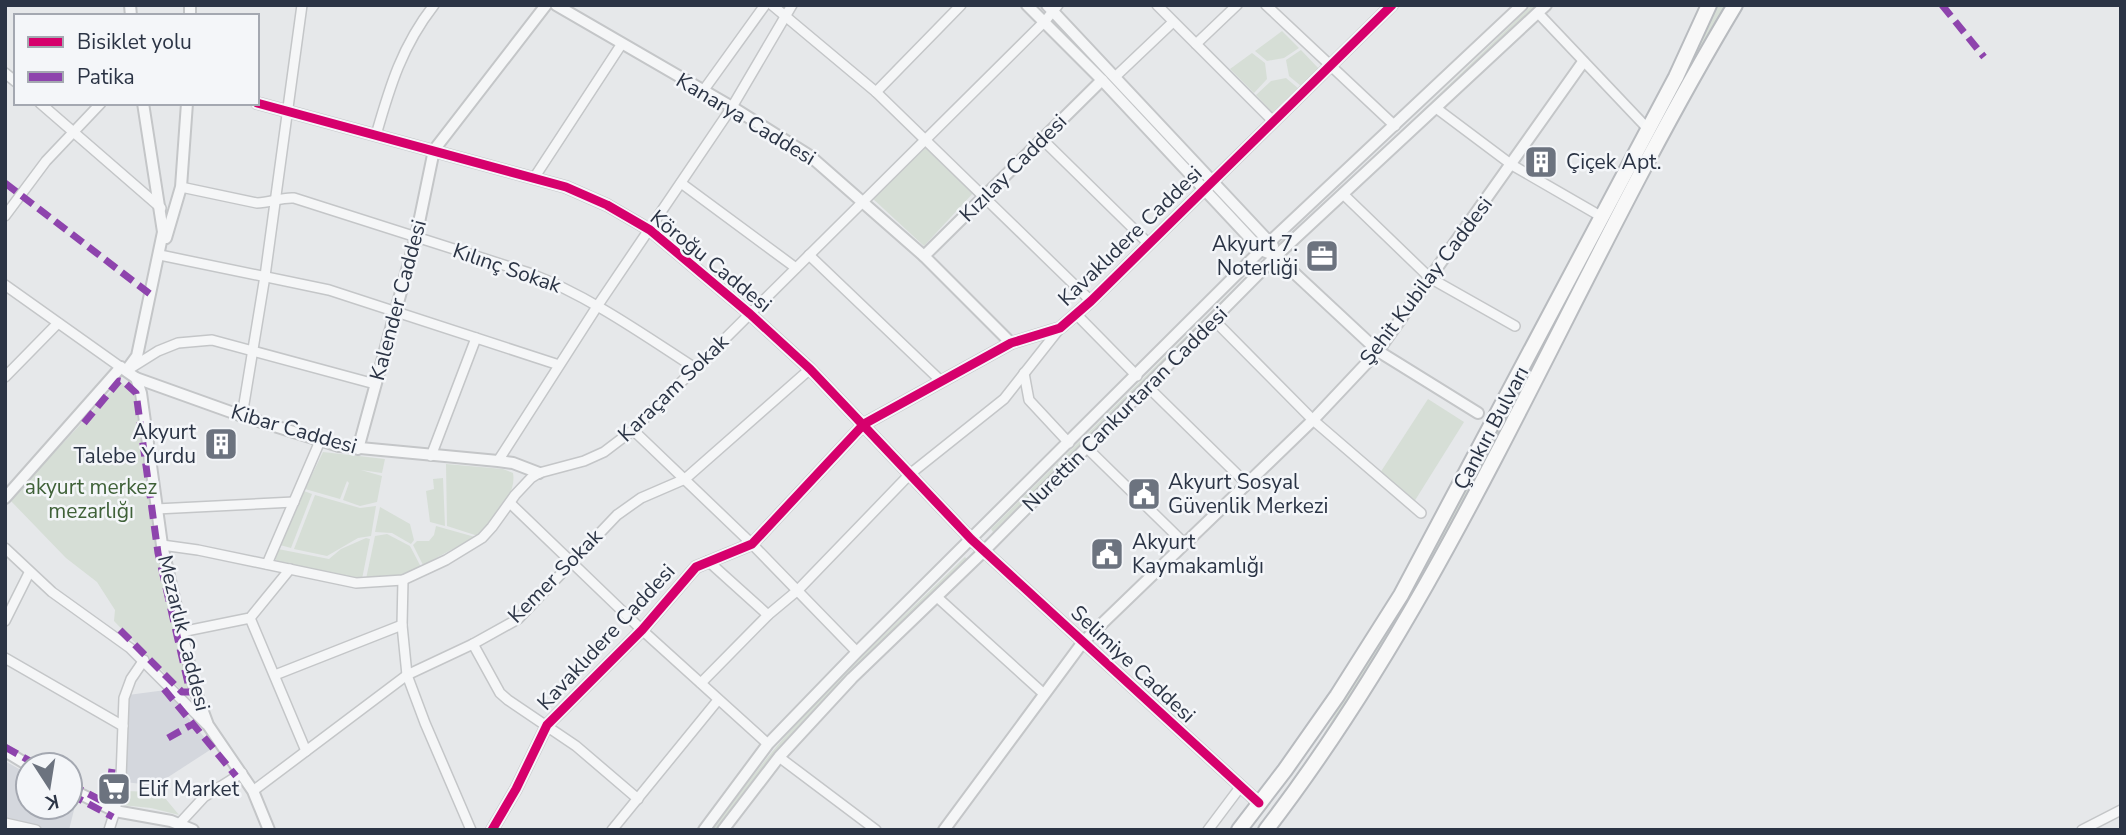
<svg xmlns="http://www.w3.org/2000/svg" width="2126" height="835" viewBox="0 0 2126 835" font-family="'Nunito Sans',sans-serif">
	<style>
		.built { fill: #d4d7dd }
		.green { fill: #d6ded6 }
		.lines { fill: none; stroke-linecap: round; stroke-linejoin: round }
		.minor-casing { stroke: #c4c6c8; stroke-width: 12 }
		.tertiary-casing { stroke: #c4c6c8; stroke-width: 14 }
		.trunk-casing { stroke: #b8bbbf; stroke-width: 18 }
		.minor { stroke: #f5f6f7; stroke-width: 9 }
		.tertiary { stroke: #f5f6f7; stroke-width: 10 }
		.trunk { stroke: #f8f8f8; stroke-width: 14 }
		.quiet { stroke: #8e44ad; stroke-width: 7; stroke-dasharray: 14 7; stroke-linecap: butt }
		.cycleway-casing { stroke: #f4f6f9; stroke-width: 13 }
		.cycleway { stroke: #d6006c; stroke-width: 9 }
		.labels { text-anchor: middle; stroke-width: 5; stroke-linejoin: round; paint-order: stroke }
		.street-label { font-size: 21px; fill: #2b3445; stroke: #f4f6f9 }
		.poi-label { font-size: 21px; fill: #2b3445; stroke: #f4f6f9; text-anchor: start }
		.park-label { font-size: 21px; fill: #3f6138; stroke: #f4f6f9 }
	</style>
	<rect width="100%" height="100%" fill="#e6e8ea"/>
	<g class="built">
		<path d="M166,690L213,748L159,783L150,785L125,782L128,695Z"/>
		<path d="M5,761L28,774V807H70V798L76,802L69,830H48L5,821Z"/>
	</g>
	<g class="green">
		<path d="M1532,5H1537L1290,238Z"/>
		<path d="M1717,5H1729L1453,523C1400,618 1344,710 1282,799L1280,797L1319,742L1439,539L1697,50Z"/>
		<path d="M1282,31L1299,48L1284,58L1267,61L1255,51Z"/>
		<path d="M1301,50L1319,69L1301,86L1289,76L1286,60Z"/>
		<path d="M1252,53L1265,63L1267,79L1254,93L1230,69Z"/>
		<path d="M1286,78L1299,89L1273,113L1256,95L1271,81Z"/>
		<path d="M929,145L975,191L924,246L871,197Z"/>
		<path d="M1261,262L1264,265L993,532L991,529Z"/>
		<path d="M120,382L134,393L157,555L189,691L183,692L114,621L115,610L97,582L66,558L10,500Z"/>
		<path d="M1428,399L1464,422L1414,502L1380,473Z"/>
		<path d="M323,452L385,459L382,473L361,470L382,476L377,502L360,506L343,500L349,483L347,481L340,499L305,489Z"/>
		<path d="M446,464L503,469L513,473C517,494 496,515 484,531L478,536L447,526Z"/>
		<path d="M443,478L445,526L430,522L426,491L434,489L433,479Z"/>
		<path d="M304,491L312,494L291,548L280,545Z"/>
		<path d="M315,495L360,508L376,506L371,536L358,538L327,556L294,549Z"/>
		<path d="M380,507L410,524L414,540L411,544L392,533L375,532Z"/>
		<path d="M436,526L475,537L423,565L413,545L417,541H429L434,535Z"/>
		<path d="M387,534L410,546L421,567L392,578L366,579L375,536Z"/>
		<path d="M366,538L370,539L362,579L279,562L275,559L278,549L329,559L341,549Z"/>
		<path d="M965,557L967,559C901,623 834,684 775,753C754,778 735,804 715,830H712C735,800 757,769 782,740C839,676 903,617 965,557Z"/>
		<path d="M123,791L160,792L179,815L151,808L121,805Z"/>
	</g>
	<g class="lines">
		<defs>
			<g id="minor">
				<path d="M772,5L876,92L1091,301"/>
				<path d="M1157,5L1274,122"/>
				<path d="M1266,5L1395,126"/>
				<path d="M1538,13L1648,129"/>
				<path d="M1196,44L1237,5"/>
				<path d="M5,73L16,82"/>
				<path d="M1115,77L1173,22"/>
				<path d="M703,91L765,5"/>
				<path d="M876,92L961,5"/>
				<path d="M40,103L161,208"/>
				<path d="M1436,108L1512,165L1602,217"/>
				<path d="M376,135C390,86 402,46 434,5"/>
				<path d="M1042,139L1149,244"/>
				<path d="M534,178L621,45"/>
				<path d="M681,183L796,268"/>
				<path d="M181,187L257,203C270,203 281,197 294,198L529,273C589,296 641,333 695,368"/>
				<path d="M1343,194L1430,278L1515,326"/>
				<path d="M5,216L46,161L101,103"/>
				<path d="M160,255L329,290L559,365"/>
				<path d="M809,255L941,381"/>
				<path d="M5,285L126,371L158,351L178,343L212,340L375,384"/>
				<path d="M1076,314L1137,376"/>
				<path d="M1213,319L1313,420L1421,513"/>
				<path d="M1024,373L1029,400L1069,443"/>
				<path d="M5,377L58,323"/>
				<path d="M1147,386L1247,484"/>
				<path d="M242,416L265,276L302,5"/>
				<path d="M633,430L752,544L857,652"/>
				<path d="M1086,447L1185,544"/>
				<path d="M431,456L476,338"/>
				<path d="M498,461L598,305L732,107L792,5"/>
				<path d="M510,503L642,630L768,744"/>
				<path d="M156,509L294,502"/>
				<path d="M162,545L198,550L356,583L403,580L446,560L482,538L492,527L515,495L531,478L539,473L584,461L604,452L633,430L1045,21L1058,5"/>
				<path d="M5,548L52,592L130,648L206,724"/>
				<path d="M708,561L768,615"/>
				<path d="M267,564L320,441"/>
				<path d="M403,580L402,625L407,675L425,723L471,830"/>
				<path d="M937,597L1044,694"/>
				<path d="M250,618L306,751"/>
				<path d="M5,621L29,573"/>
				<path d="M181,632L250,618L290,569"/>
				<path d="M473,644L500,693L508,700L576,746L638,799"/>
				<path d="M5,658L123,726"/>
				<path d="M275,675L402,625"/>
				<path d="M701,683L768,615L798,590L910,474L1004,399L1060,328"/>
				<path d="M779,757L876,830"/>
				<path d="M253,791L407,675L473,644L518,619L617,515L641,498L685,479L810,369"/>
				<path d="M5,823L36,830"/>
				<path d="M180,823L204,797L242,773"/>
				<path d="M109,830L115,811L121,778L124,698L131,679L144,660"/>
				<path d="M612,830L718,700"/>
				<path d="M1208,830L1241,786"/>
				<path d="M2082,830L2121,810"/>
			</g>
			<g id="tertiary">
				<path d="M130,5L131,16"/>
				<path d="M556,5L732,107L810,156L924,256L1011,343"/>
				<path d="M1027,5L1102,80L1261,250L1276,256L1378,351L1478,413"/>
				<path d="M1047,5L1273,246"/>
				<path d="M190,16V5"/>
				<path d="M143,103L163,232L137,356L126,371L136,378L242,416L339,446L498,461L513,463L539,473"/>
				<path d="M257,103L566,187L607,205L650,230L750,314L810,369L971,539L1259,803"/>
				<path d="M166,238L181,187L187,103"/>
				<path d="M924,256L1102,80"/>
				<path d="M136,378L141,393L162,545L195,690L208,725L253,791L269,830"/>
				<path d="M358,449L416,237L434,150L546,5"/>
				<path d="M5,498L121,367"/>
				<path d="M5,751L28,765"/>
				<path d="M70,789L115,811L171,821L193,830"/>
				<path d="M492,830L516,789L547,725L642,630L696,567L752,544L864,424L1011,343L1060,328L1091,301L1392,5"/>
				<path d="M704,830L768,744L857,652L1261,250L1522,5"/>
				<path d="M723,830L779,757L852,678L984,551L1276,256L1546,5"/>
				<path d="M944,830L1083,642L1313,420L1378,351L1583,62"/>
			</g>
			<g id="trunk">
				<path d="M1239,830L1285,770L1337,696L1401,595L1676,77L1709,5"/>
				<path d="M1266,830C1460,578 1572,276 1735,5"/>
			</g>
		</defs>
		<use href="#minor" class="minor-casing"/>
		<use href="#tertiary" class="tertiary-casing"/>
		<use href="#trunk" class="trunk-casing"/>
		<use href="#minor" class="minor"/>
		<use href="#tertiary" class="tertiary"/>
		<use href="#trunk" class="trunk"/>
		<g class="quiet">
			<path d="M1942,5L1984,57"/>
			<path d="M5,183L150,294"/>
			<path d="M84,423L119,381L124,382L136,393L158,553L190,692H182L120,630"/>
			<path d="M164,689L236,776"/>
			<path d="M168,738L191,725"/>
			<path d="M5,747L37,765"/>
			<path d="M70,784L104,802L108,796L112,769"/>
			<path d="M70,794L113,817"/>
		</g>
		<defs>
			<g id="cycleway">
				<path d="M257,103L566,187L607,205L650,230L750,314L810,369L971,539L1259,803"/>
				<path d="M492,830L516,789L547,725L642,630L696,567L752,544L864,424L1011,343L1060,328L1091,301L1392,5"/>
			</g>
		</defs>
		<use href="#cycleway" class="cycleway-casing"/>
		<use href="#cycleway" class="cycleway"/>
	</g>
	<defs>
		<symbol id="building-square" viewBox="-11 -11 22 22"><rect x="-9" y="-9" width="18" height="18" rx="4" fill="#6c737f" stroke="#f4f6f9"/><path d="M-4-6H4V6H1V3H-1V6H-4ZM-2.5-4.3h1.7v1.8h-1.7ZM.8-4.3h1.7v1.8H.8ZM-2.5-1h1.7V.8h-1.7ZM.8-1h1.7V.8H.8Z" fill="#fff"/></symbol>
		<symbol id="office-square" viewBox="-11 -11 22 22"><rect x="-9" y="-9" width="18" height="18" rx="4" fill="#6c737f" stroke="#f4f6f9"/><path d="M-6-3h4V-5.5h4V-3h4V5H-6ZM-1-4.5V-3h2v-1.5ZM-6 0V1H6V0Z" fill="#fff"/></symbol>
		<symbol id="civic-square" viewBox="-11 -11 22 22"><rect x="-9" y="-9" width="18" height="18" rx="4" fill="#6c737f" stroke="#f4f6f9"/><path d="M-.6-6.5H3V-4.5H.6V-3L4-1V1h2V6H-6V1h2V-1L-.6-3ZM-1.2 2.5V6h2.4V2.5Z" fill="#fff"/></symbol>
		<symbol id="supermarket-square" viewBox="-11 -11 22 22"><rect x="-9" y="-9" width="18" height="18" rx="4" fill="#6c737f" stroke="#f4f6f9"/><path d="M-6-5.5h2.5l.6 2H6L4.5 2H-2.5L-4.4-4H-6ZM-1.5 3.2a1.3 1.3 0 1 0 .1 0ZM3 3.2a1.3 1.3 0 1 0 .1 0Z" fill="#fff"/></symbol>
	</defs>
	<g fill-rule="evenodd">
		<use href="#building-square" x="1522" y="143" width="38" height="38"/>
		<use href="#office-square" x="1303" y="237" width="38" height="38"/>
		<use href="#building-square" x="202" y="425" width="38" height="38"/>
		<use href="#civic-square" x="1125" y="475" width="38" height="38"/>
		<use href="#civic-square" x="1088" y="535" width="38" height="38"/>
		<use href="#supermarket-square" x="95" y="770" width="38" height="38"/>
	</g>
	<g class="labels">
		<g class="street-label">
			<text transform="translate(746 119) rotate(31)" y="7">Kanarya Caddesi</text>
			<text transform="translate(1013 168) rotate(-45)" y="7">Kızılay Caddesi</text>
			<text transform="translate(1130 236) rotate(-44)" y="7">Kavaklıdere Caddesi</text>
			<text transform="translate(711 261) rotate(39)" y="7">Köroğu Caddesi</text>
			<text transform="translate(507 268) rotate(19)" y="7">Kılınç Sokak</text>
			<text transform="translate(1426 281) rotate(-53)" y="7">Şehit Kubilay Caddesi</text>
			<text transform="translate(398 300) rotate(-75)" y="7">Kalender Caddesi</text>
			<text transform="translate(673 388) rotate(-44)" y="7">Karaçam Sokak</text>
			<text transform="translate(1125 409) rotate(-45)" y="7">Nurettin Cankurtaran Caddesi</text>
			<text transform="translate(1491 428) rotate(-62)" y="7">Çankırı Bulvarı</text>
			<text transform="translate(294 429) rotate(16)" y="7">Kibar Caddesi</text>
			<text transform="translate(555 576) rotate(-45)" y="7">Kemer Sokak</text>
			<text transform="translate(184 633) rotate(76)" y="7">Mezarlık Caddesi</text>
			<text transform="translate(606 637) rotate(-47)" y="7">Kavaklıdere Caddesi</text>
			<text transform="translate(1133 664) rotate(43)" y="7">Selimiye Caddesi</text>
		</g>
		<g class="poi-label">
			<text x="1566" y="169">Çiçek Apt.</text>
			<text x="1298" y="251" text-anchor="end">Akyurt 7.<tspan x="1298" dy="24">Noterliği</tspan></text>
			<text x="196" y="439" text-anchor="end">Akyurt<tspan x="196" dy="24">Talebe Yurdu</tspan></text>
			<text x="1168" y="489">Akyurt Sosyal<tspan x="1168" dy="24">Güvenlik Merkezi</tspan></text>
			<text x="1132" y="549">Akyurt<tspan x="1132" dy="24">Kaymakamlığı</tspan></text>
			<text x="138" y="796">Elif Market</text>
		</g>
		<g class="park-label">
			<text x="91" y="494">akyurt merkez<tspan x="91" dy="24">mezarlığı</tspan></text>
		</g>
	</g>
	<rect width="2126" height="835" fill="none" stroke="#2b3445" stroke-width="14"/>
	<rect x="14" y="14" width="245" height="91" fill="#f4f6f9" stroke="#a4a8b1" stroke-width="2"/>
	<rect x="28" y="37" width="35" height="10" fill="#d6006c" stroke="#a4a8b1" stroke-width="2"/>
	<text x="77" y="49" font-size="21" fill="#2b3445">Bisiklet yolu</text>
	<rect x="28" y="72" width="35" height="10" fill="#8e44ad" stroke="#a4a8b1" stroke-width="2"/>
	<text x="77" y="84" font-size="21" fill="#2b3445">Patika</text>
	<g transform="translate(49 786) rotate(168)"><circle r="33" fill="#f4f6f9" stroke="#a4a8b1" stroke-width="2"/>
	<path d="M0-5L12 26L0 18L-12 26Z" fill="#6c737f"/>
	<text y="-10" font-size="19" font-weight="bold" text-anchor="middle" fill="#2b3445">K</text>
	</g>
</svg>
